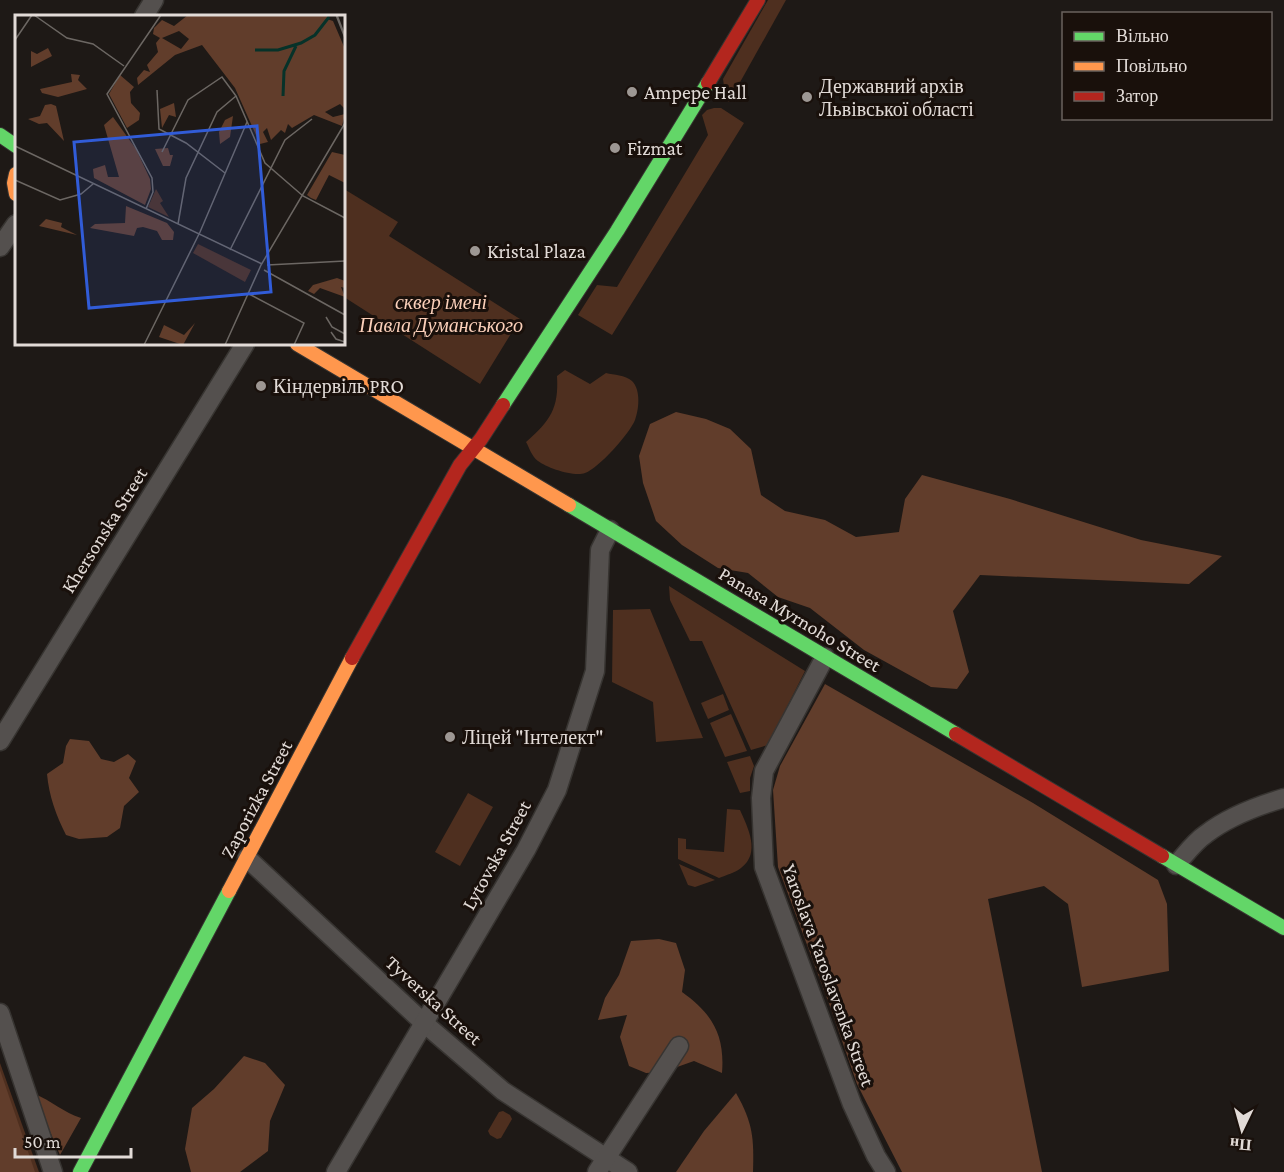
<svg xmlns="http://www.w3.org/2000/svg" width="1284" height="1172" viewBox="0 0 1284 1172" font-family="'Crimson Pro',serif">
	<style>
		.green { fill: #4e2f1f }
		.forest { fill: #613d2b }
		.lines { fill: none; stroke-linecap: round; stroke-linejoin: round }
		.street-casing { stroke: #373431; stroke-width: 21 }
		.fast-casing { stroke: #373431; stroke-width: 16 }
		.slow-casing { stroke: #373431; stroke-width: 16 }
		.jam-casing { stroke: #373431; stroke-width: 16 }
		.street { stroke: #54504e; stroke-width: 18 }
		.fast { stroke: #63d668; stroke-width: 14 }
		.slow { stroke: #ff974d; stroke-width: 14 }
		.jam { stroke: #b3261e; stroke-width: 14 }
		.poi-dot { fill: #9d9793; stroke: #19100b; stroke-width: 2 }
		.labels { text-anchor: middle; stroke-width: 6; stroke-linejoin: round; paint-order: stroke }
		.poi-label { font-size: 20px; fill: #e2dbd7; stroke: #19100b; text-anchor: start }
		.park-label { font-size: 20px; font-style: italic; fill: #fbd0ba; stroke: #19100b }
		.street-label { font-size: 20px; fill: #e2dbd7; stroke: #19100b }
		.inset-river { fill: none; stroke: #063229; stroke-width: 3 }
		.inset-road { fill: none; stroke: #6c6763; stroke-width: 1.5 }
		.view { fill: #315cd8; fill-opacity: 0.15; stroke: #315cd8; stroke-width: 3 }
		.inset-edge { fill: none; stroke: #e2dbd7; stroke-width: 3 }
	</style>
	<rect width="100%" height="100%" fill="#1e1916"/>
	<g class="green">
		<path d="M768,0H786L729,102L726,100L723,79Z"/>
		<path d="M714,108H721L744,123L612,335L578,315L597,285L617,287L708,135L702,115L707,110Z"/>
		<path d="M344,189L398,222L389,236L520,319L480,384L344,297Z"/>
		<path d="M565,370L590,384L606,373C614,375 625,375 632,381C641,390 639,409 635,420C630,433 598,469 585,473C574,477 547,468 538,461C532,457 529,447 526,442C550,421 559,409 557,376Z"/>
		<path d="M669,586L805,671L768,745L751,750L702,641H690L670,600Z"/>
		<path d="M650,609L703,738L656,742L653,702L612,682L613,610Z"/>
		<path d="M723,694L729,710L708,719L701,703Z"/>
		<path d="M731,714L747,751L725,757L710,723Z"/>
		<path d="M750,756L754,766L750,778V791L740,793L727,762Z"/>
		<path d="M468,793L493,807L460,866L435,852Z"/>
		<path d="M727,809L740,810C748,828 761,853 741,868C735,873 726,875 719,878L678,859V838L686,839V849L724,852Z"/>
		<path d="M679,864L715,880L695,887L688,885Z"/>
		<path d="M0,1063L39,1172H0Z"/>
		<path d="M503,1111L510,1115L512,1119L501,1138L497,1139L490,1135L488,1131L499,1112Z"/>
	</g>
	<g class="forest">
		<path d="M676,412L706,419L730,429L751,449L761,495L785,511L825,520L856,537L899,532L905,499L922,475L1010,499L1141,540L1222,556L1189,584L980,575L953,611L969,672L957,689L931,687L864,650L810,608L778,597L748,573L718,568L682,545L656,521L643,483L639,456L650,424Z"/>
		<path d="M825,684L1033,803L1158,880L1167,904L1169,971L1082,987L1068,904L1044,886L988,899L1042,1172H902L857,1084L831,1009L778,867L773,790L780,766Z"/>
		<path d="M70,739L89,741L101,759L114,762L128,754L136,761L129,778L139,792L124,806L120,828L107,837L79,839L66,835C56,815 49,796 47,774L63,763L66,746Z"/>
		<path d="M659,939L676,943L685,970L682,992C713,1014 725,1036 722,1073L694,1061L663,1072L646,1073L629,1066L620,1037L627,1015L598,1020L605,998L619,975L631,941Z"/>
		<path d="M244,1056L265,1063L285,1085L270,1121L268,1151L240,1172H191L185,1149L192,1108L214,1089Z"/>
		<path d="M0,1070L35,1172H0Z"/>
		<path d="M736,1093C753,1123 754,1138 753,1172H676L704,1131Z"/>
		<path d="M34,1094C51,1100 64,1113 81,1118L60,1155Z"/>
	</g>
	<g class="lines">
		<defs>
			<g id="street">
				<path d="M144,16L154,0"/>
				<path d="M0,247L16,224"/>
				<path d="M825,657L764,771L761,798L764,867L852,1104L876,1156L886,1172"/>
				<path d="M0,741L245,344"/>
				<path d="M247,858L425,1024L503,1091L628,1172"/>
				<path d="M1176,865C1185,855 1194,842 1206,834C1228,817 1257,806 1284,798"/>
				<path d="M0,1013L53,1172"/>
				<path d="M336,1172L526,850L557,790L595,671L600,550L610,530"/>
				<path d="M597,1172L679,1046"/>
			</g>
			<g id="fast">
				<path d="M0,135L16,146"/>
				<path d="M503,405L617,231L708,83"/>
				<path d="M569,505L956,734"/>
				<path d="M1162,856L1284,928"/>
				<path d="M80,1172L229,891"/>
			</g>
			<g id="slow">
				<path d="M16,174L14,183L16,194"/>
				<path d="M297,344L569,505"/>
				<path d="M229,891L352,658"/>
			</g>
			<g id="jam">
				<path d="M708,83L758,0"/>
				<path d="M352,658L460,465L481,439L503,405"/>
				<path d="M956,734L1162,856"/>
			</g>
		</defs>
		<use href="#street" class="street-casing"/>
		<use href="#fast" class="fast-casing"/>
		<use href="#slow" class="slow-casing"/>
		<use href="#jam" class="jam-casing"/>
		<use href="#street" class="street"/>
		<use href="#fast" class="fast"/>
		<use href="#slow" class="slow"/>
		<use href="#jam" class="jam"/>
	</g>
	<g class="poi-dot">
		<circle cx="632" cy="92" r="6"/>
		<circle cx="807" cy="97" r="6"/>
		<circle cx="615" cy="148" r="6"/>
		<circle cx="475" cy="251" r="6"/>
		<circle cx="261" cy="386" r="6"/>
		<circle cx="450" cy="737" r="6"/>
	</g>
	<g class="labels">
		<g class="poi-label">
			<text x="819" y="93">Державний архів<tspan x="819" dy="23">Львівської області</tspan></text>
			<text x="644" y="99">Ampepe Hall</text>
			<text x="627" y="155">Fizmat</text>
			<text x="487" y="258">Kristal Plaza</text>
			<text x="273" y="393">Кіндервіль PRO</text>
			<text x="462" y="744">Ліцей "Інтелект"</text>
		</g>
		<g class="park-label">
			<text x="441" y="309">сквер імені<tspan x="441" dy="23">Павла Думанського</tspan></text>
		</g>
		<g class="street-label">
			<text transform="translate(104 530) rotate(-58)" y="7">Khersonska Street</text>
			<text transform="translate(800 619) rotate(31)" y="7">Panasa Myrnoho Street</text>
			<text transform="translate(256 799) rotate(-62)" y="7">Zaporizka Street</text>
			<text transform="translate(496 855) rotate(-61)" y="7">Lytovska Street</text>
			<text transform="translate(829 975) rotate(70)" y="7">Yaroslava Yaroslavenka Street</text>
			<text transform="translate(434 1000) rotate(42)" y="7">Tyverska Street</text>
		</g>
	</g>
	<g transform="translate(15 15)">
		<rect width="330" height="330" fill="#1e1916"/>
		<path d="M141,174L148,186L145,188L154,202L133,192ZM183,229L236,255L230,267L178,238Z" fill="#4e2f1f"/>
		<path d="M173,0H313L312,4L318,6L330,34V94L325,89L310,97L318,102L330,99L327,111L299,100L277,113L273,109L270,118L266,115L256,125L252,113L248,117L253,127L245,129L220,73L187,30L160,40L123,70L122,63L129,55L135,57L132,50L143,37L141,28L145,23L138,19L139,13L147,5L159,11ZM164,16L174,24L166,34L147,23ZM33,33L37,41L16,52V36L22,39ZM56,59L65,60L63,65L72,74L43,82L27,78L25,74L57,67ZM105,60L119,72L115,77L116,88L125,98L124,105L112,113L94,79ZM159,88L161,102L154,100L147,113L145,94ZM36,89L41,91L49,126L32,108L24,109L13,104L25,101L30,90ZM218,101L215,122L205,129L204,117L210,105ZM98,102L121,134L135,164L136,174L130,190L79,163L78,154L90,150L93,162H104L89,110ZM153,133L155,140H158L155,151H148L140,134ZM317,137L330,140V168L314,160L301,185L296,183L292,180ZM111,191L152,208L159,217L158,225H147L142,216L128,212L122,213L119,221L75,213L80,209L110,208ZM31,204L47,208L46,212L62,220L24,211ZM322,263L330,266V273L326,272L330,282L305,273L299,279L293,276L298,270ZM180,308L168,330L144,322L149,310L169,320Z" fill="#613d2b" fill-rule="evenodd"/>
		<path class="inset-river" d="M240,35H263L286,28L300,20L314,2M268,81L269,56L281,31"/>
		<path class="inset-road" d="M19,0L52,23L78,29L109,51M321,0L330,23M322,0L330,21M0,25L17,0M142,75L144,114L171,128L210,158M0,131L247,249M147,137L173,85L207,62L221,81L250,148L288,181L330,203M0,165L45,185L66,179L78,169M131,194L138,177L137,163L92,79L146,0M163,209L171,163L202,97L221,81M215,235L270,125L297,104M252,250L330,246M249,255L330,300M234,279L289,308L279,330M311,302L317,312L330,319M316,317L321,324L330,327M129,330L185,217L232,107M210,330L246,250L330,108"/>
		<path class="view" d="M242,111L256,277L74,293L59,127Z"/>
		<rect width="330" height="330" class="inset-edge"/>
	</g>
	<rect x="1062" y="12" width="210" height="108" fill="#19100b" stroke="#69615d" stroke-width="1.5"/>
	<rect x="1074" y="32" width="30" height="9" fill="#63d668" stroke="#69615d" stroke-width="1.5"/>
	<text x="1116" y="42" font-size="18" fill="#e2dbd7">Вільно</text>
	<rect x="1074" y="62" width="30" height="9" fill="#ff974d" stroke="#69615d" stroke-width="1.5"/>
	<text x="1116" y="72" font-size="18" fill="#e2dbd7">Повільно</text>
	<rect x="1074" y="92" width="30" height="9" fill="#b3261e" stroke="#69615d" stroke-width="1.5"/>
	<text x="1116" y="102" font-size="18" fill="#e2dbd7">Затор</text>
	<g transform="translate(1242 1130) rotate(185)" stroke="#19100b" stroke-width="4.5" paint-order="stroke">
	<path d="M0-4.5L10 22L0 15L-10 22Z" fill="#e2dbd7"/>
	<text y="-9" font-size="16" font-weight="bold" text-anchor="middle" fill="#e2dbd7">Пн</text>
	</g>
	<path d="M15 1148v9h116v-9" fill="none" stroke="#e2dbd7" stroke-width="3"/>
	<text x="24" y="1148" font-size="18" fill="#e2dbd7" stroke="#19100b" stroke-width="4.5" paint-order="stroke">50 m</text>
</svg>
